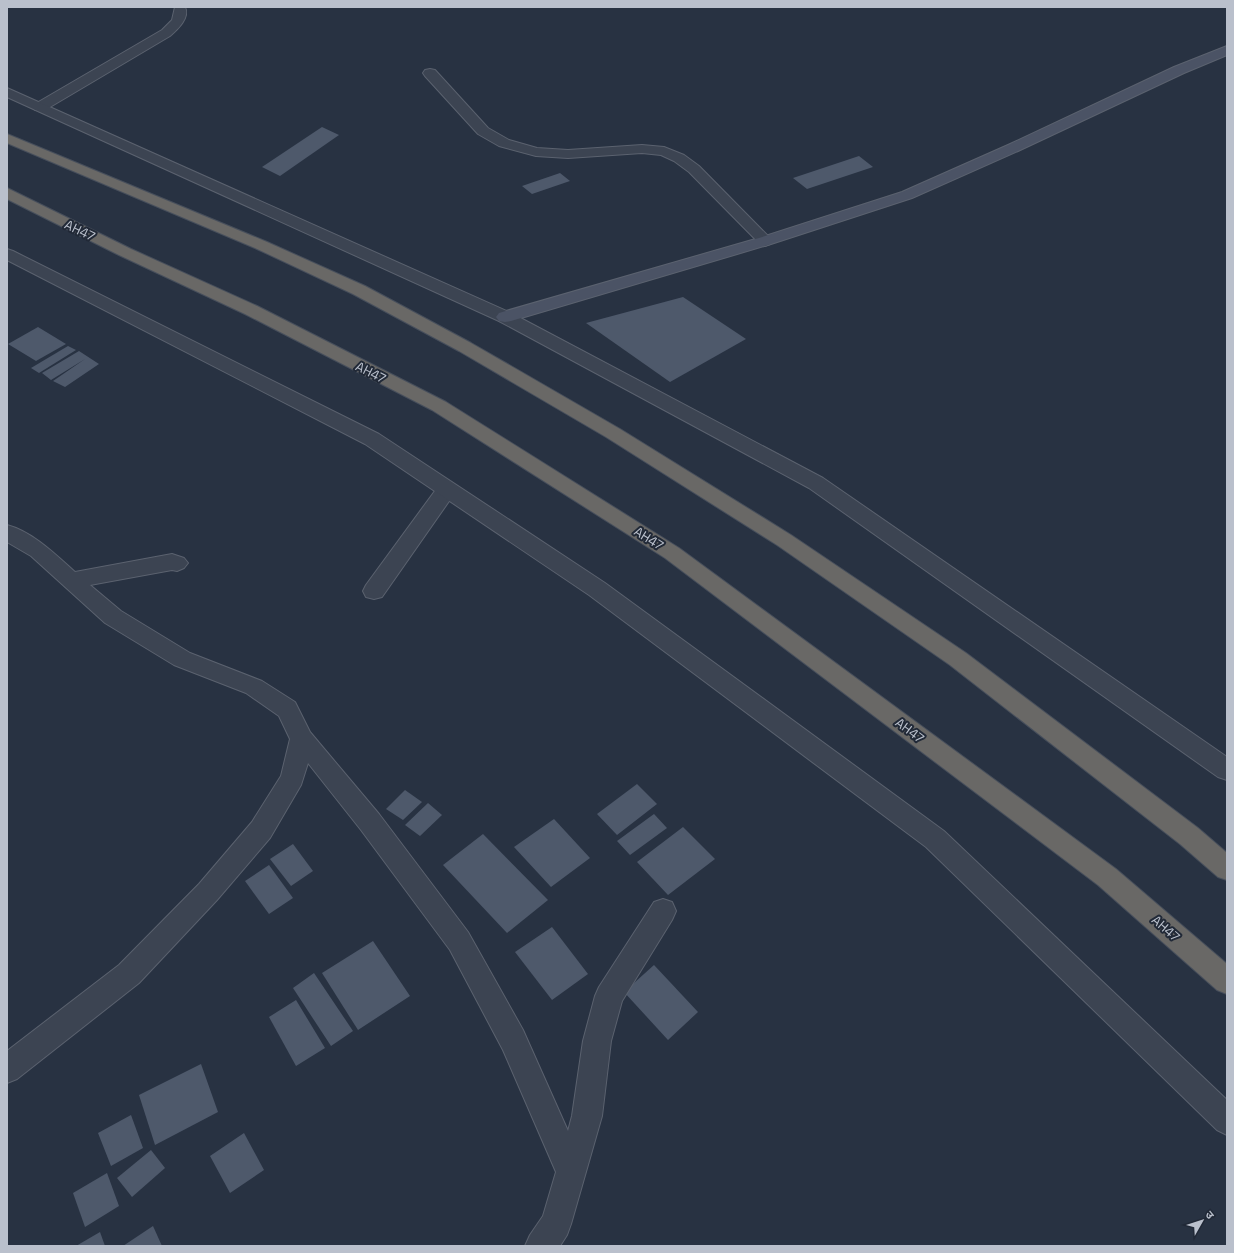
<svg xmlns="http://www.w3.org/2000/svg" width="1234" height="1253" viewBox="0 0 1234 1253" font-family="'Space Grotesk','Noto Sans Devanagari',sans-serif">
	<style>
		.building { fill: #4e596b }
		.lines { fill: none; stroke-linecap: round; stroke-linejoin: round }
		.service-casing { stroke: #5b626f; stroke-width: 2 }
		.minor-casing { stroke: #5b626f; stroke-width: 2 }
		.tertiary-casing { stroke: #5b626f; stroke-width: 2 }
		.secondary-casing { stroke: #5b626f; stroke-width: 2 }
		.trunk-casing { stroke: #474f5c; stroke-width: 2 }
		.service { fill: #3c4452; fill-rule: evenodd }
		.minor { fill: #3c4452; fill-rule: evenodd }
		.tertiary { fill: #3c4452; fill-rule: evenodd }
		.secondary { fill: #4b5365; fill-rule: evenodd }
		.trunk { fill: #696866; fill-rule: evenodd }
		.labels { text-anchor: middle; stroke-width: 4; stroke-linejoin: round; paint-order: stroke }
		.street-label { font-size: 13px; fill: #bac0cc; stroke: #212937 }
	</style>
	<rect width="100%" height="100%" fill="#283242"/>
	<g class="building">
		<path d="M322,127L339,135L280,176L262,167Z"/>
		<path d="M859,156L873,167L807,189L793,178Z"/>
		<path d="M560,173L570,181L532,194L522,186Z"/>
		<path d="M683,297L746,339L670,382L586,323Z"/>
		<path d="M38,327L66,344L36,361L8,344Z"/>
		<path d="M68,346L76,350L39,373L31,368Z"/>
		<path d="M79,351L99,364L65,387L53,381L85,359L51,380L42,373Z"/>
		<path d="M637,784L657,804L617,835L597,814Z"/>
		<path d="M405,790L422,802L403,820L386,809Z"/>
		<path d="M428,803L442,815L420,836L405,825Z"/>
		<path d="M654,814L667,828L630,855L617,841Z"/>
		<path d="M554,819L590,858L551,887L514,847Z"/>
		<path d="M683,827L715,859L668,895L637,862Z"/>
		<path d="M483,834L548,900L507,933L443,865Z"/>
		<path d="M293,844L313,871L291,886L270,859Z"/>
		<path d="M269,865L293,898L269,914L245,881Z"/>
		<path d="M552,927L588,974L552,1000L515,952Z"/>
		<path d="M373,941L410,996L358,1030L322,973Z"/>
		<path d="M654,965L698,1012L668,1040L624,992Z"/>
		<path d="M314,973L353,1031L331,1046L293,988Z"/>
		<path d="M296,1000L325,1048L296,1066L269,1017Z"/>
		<path d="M201,1064L218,1112L155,1145L139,1095Z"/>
		<path d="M131,1115L143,1148L111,1166L98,1133Z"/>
		<path d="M244,1133L264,1170L230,1193L210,1156Z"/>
		<path d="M151,1150L165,1168L132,1197L117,1178Z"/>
		<path d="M107,1173L119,1206L85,1227L73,1193Z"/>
		<path d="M153,1226L162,1246H123Z"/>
		<path d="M100,1232L105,1246H76Z"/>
	</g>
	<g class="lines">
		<defs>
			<g id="service">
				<path d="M175,7H185C190,18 178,29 170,36L45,110H35L33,107L35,104L162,30L172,20Z"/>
				<path d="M430,69L435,70L488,128L509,140L537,148L568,150L642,145L664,147L684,155L699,166L773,241L770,244L765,246L760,244L689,172L674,161L661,155L642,153L568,158L536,156L499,146L478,134L425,76L423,73L425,70Z"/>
			</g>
			<g id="minor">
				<path d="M447,482L454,484L457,489L454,494L382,597L374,599L366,597L363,591L366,585L440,484Z"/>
				<path d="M7,525C33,532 55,554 75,572L172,554L184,558L188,563L184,568L177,571L172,570L90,585L121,611L190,653L262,681L295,702L310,732L379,814L468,932L523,1030L568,1131L572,1116L583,1041L595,996L599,987L654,902L663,899L672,902L676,911L672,920L622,1001L611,1041L602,1116L571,1224L567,1235L560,1246H525L530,1235L543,1216L556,1172L503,1050L450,950L361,830L308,763L301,785L270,838L217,900L139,983L17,1079L7,1083V1051L119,965L199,884L252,822L281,776L290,739L279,716L246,693L174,665L105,623L31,556L7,542Z"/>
			</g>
			<g id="tertiary">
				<path d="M7,88L511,313L823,478L1227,757V780L1218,777L809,488L499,321L7,97Z"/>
				<path d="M7,249L13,251L379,434L605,583L944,831L1227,1100V1135L1217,1130L926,847L589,595L365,444L7,260Z"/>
			</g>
			<path id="secondary" d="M1227,46V55L1184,73L1018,151L912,198L771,244L511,321L505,322L499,321L496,317L499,313L759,238L902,192L1008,145L1174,67Z"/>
			<g id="trunk">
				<path d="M7,134L267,242L365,286L471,343L620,429L791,535L966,653L1198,828L1227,853V880L1218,877L1180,844L950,665L777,545L606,437L459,351L353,294L255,248L7,143Z"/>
				<path d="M7,188L131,249L257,306L446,402L679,548L1116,869L1227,964V994L1217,990L1098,885L665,558L432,410L245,314L119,255L7,199Z"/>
			</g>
		</defs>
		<use href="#service" class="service-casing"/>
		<use href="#minor" class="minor-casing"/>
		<use href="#tertiary" class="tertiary-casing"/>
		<use href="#secondary" class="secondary-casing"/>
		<use href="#trunk" class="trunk-casing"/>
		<use href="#service" class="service"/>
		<use href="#minor" class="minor"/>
		<use href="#tertiary" class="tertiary"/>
		<use href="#secondary" class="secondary"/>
		<use href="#trunk" class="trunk"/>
	</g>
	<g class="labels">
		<g class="street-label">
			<text transform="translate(80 230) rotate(26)" y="5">AH47</text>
			<text transform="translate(371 372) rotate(27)" y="5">AH47</text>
			<text transform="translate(649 538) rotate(32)" y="5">AH47</text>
			<text transform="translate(910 730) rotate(37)" y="5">AH47</text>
			<text transform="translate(1166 928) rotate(41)" y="5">AH47</text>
		</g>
	</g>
	<rect width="1234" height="1253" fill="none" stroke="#bac0cc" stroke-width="16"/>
	<g transform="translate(1202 1221) rotate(51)" stroke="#212937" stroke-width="3" paint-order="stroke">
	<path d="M0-3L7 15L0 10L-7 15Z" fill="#bac0cc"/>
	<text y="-6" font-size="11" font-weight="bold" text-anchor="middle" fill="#bac0cc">उ</text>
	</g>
</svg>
